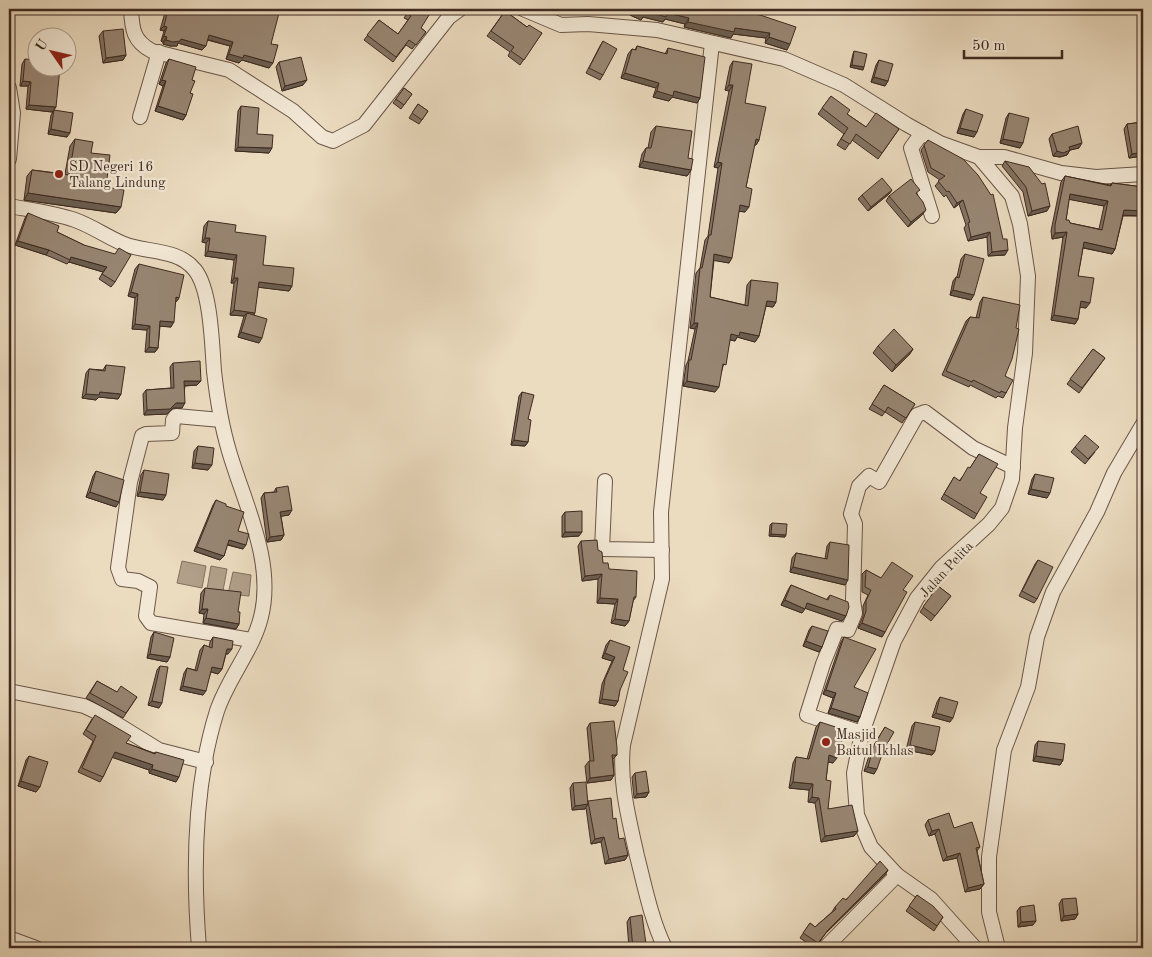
<svg xmlns="http://www.w3.org/2000/svg" width="1152" height="957" viewBox="0 0 1152 957" font-family="'Old Standard TT',serif">
	<style>
		.water { fill: #b19f89; stroke: #83705f }
		.lines { fill: none; stroke-linecap: round; stroke-linejoin: round }
		.street-casing { stroke: #6a5648; stroke-width: 16 }
		.street { stroke: #f2e8d5; stroke-width: 14 }
		.wall { fill: #837363; stroke: #3f2a21; fill-rule: evenodd }
		.shaded-wall { fill: #6a5e50; stroke: #3f2a21 }
		.building { fill: #988673; stroke: #3f2a21; fill-rule: evenodd }
		.poi-dot { fill: #8f2418; stroke: #f2e8d5; stroke-width: 2 }
		.labels { text-anchor: middle; stroke-width: 4.5; stroke-linejoin: round; paint-order: stroke }
		.poi-label { font-size: 14px; fill: #3f2a21; stroke: #f2e8d5; text-anchor: start }
		.street-label { font-size: 14px; fill: #3f2a21; stroke: #f2e8d5 }
	</style>
	<rect width="100%" height="100%" fill="#ebdbbf"/>
	<filter id="stains"><feTurbulence type="fractalNoise" baseFrequency=".004" numOctaves="4"/><feColorMatrix values="0 0 0 0 .2 0 0 0 0 .09 0 0 0 0 .02 0 0 0 .5 -.17"/></filter>
	<radialGradient id="worn" r=".72"><stop offset=".6" stop-color="#630" stop-opacity="0"/><stop offset="1" stop-color="#630" stop-opacity=".3"/></radialGradient>
	<g class="water">
		<path d="M182,561L206,566L202,588L177,583Z"/>
		<path d="M211,566L227,569L223,591L207,589Z"/>
		<path d="M233,572L251,575L249,596L228,594Z"/>
	</g>
	<g class="lines">
		<defs>
			<g id="street">
				<path d="M131,9C132,29 133,41 152,51L229,70L293,111L322,137L333,141L364,125L449,17L460,9"/>
				<path d="M523,9L561,25L588,24L657,30L784,59L844,85L906,124L940,143L979,157H1004L1061,173L1096,177L1143,174"/>
				<path d="M9,88L13,113L9,159"/>
				<path d="M140,117L159,52"/>
				<path d="M922,133L911,148L932,216"/>
				<path d="M9,206C31,210 54,213 75,220C92,226 107,237 124,244C146,253 178,248 195,270C211,290 212,345 214,371C217,398 221,424 229,451C244,503 275,561 261,617C253,650 228,678 217,711C194,784 193,873 199,948"/>
				<path d="M221,420L176,416L173,420L172,433L146,434L142,436L130,482L118,568L122,579L138,581L150,587L146,616L151,623L251,640"/>
				<path d="M605,481L602,549L662,550"/>
				<path d="M9,691L84,706L99,713L159,750L206,762"/>
				<path d="M862,733L807,715L823,664L837,629L848,630L855,613L853,600L855,524L851,514L859,486L869,476L879,482L917,415L925,412L973,448L1013,467"/>
				<path d="M9,938L36,948"/>
				<path d="M826,947L897,875"/>
				<path d="M665,948C651,919 645,887 637,856C629,819 619,783 623,745L662,579L661,512L712,43"/>
				<path d="M975,948L931,899L897,875L871,847L857,815L854,773L862,733L894,641L917,598L941,568L989,524L1002,508L1012,479L1015,428L1025,353L1028,276L1020,224L1012,196L979,157"/>
				<path d="M998,948L989,912V857L1004,750L1028,687L1037,637L1053,592L1097,512L1114,473L1143,424"/>
			</g>
		</defs>
		<use href="#street" class="street-casing"/>
		<use href="#street" class="street"/>
	</g>
	<g class="wall">
		<path d="M166,9H263L271,44L269,68L242,60L239,63L226,59L230,46L207,40L202,50L178,43L177,46H170L163,44V42L161,41L164,31L160,30Z"/>
		<path d="M410,9L421,28L426,32L412,49L406,45L393,62L364,40L379,20L398,34L408,20L404,18Z"/>
		<path d="M631,9H725L760,15L787,50L765,43L766,38L733,34L731,38L684,27L685,24L665,19L663,22L643,17L641,20L630,15Z"/>
		<path d="M505,11L527,27L542,33L520,65L508,56L510,52L487,36Z"/>
		<path d="M103,31L126,55L123,60L103,63L99,36Z"/>
		<path d="M603,41V75L600,80L586,73L600,46Z"/>
		<path d="M637,46L665,54L668,48L700,98L697,103L672,97L669,101L653,97L656,88L621,78L628,54L632,49L635,50Z"/>
		<path d="M854,51L863,70L850,67L853,54Z"/>
		<path d="M25,59L56,107L52,112L26,109L28,86H20L22,64Z"/>
		<path d="M169,59L192,80L186,115L183,120L155,111L163,86L159,84L166,63Z"/>
		<path d="M879,60L888,81L885,86L871,82L876,65Z"/>
		<path d="M733,61L745,103L759,140L756,145H754L746,187L745,212L739,211L729,263L714,260L710,297L745,305L747,285L751,280L776,302L773,307L766,306L759,336L755,342L737,337L735,341L730,340L722,370L715,392L683,386L686,365L688,361L695,329L690,328L696,273L700,268L705,240L708,236L718,168L714,167L729,91L725,90L730,66Z"/>
		<path d="M279,62L303,85L282,91L276,67Z"/>
		<path d="M404,88L412,94L401,109L393,103Z"/>
		<path d="M831,96L847,114L866,127L899,129L878,159L852,140L845,150L837,145L844,134L818,114Z"/>
		<path d="M418,104L428,111L419,124L409,118Z"/>
		<path d="M241,106L257,134L269,153L235,151L238,111Z"/>
		<path d="M966,109L974,137L957,133L963,114Z"/>
		<path d="M54,110L67,137L48,134L51,115Z"/>
		<path d="M1009,113L1020,148L1000,143L1006,118Z"/>
		<path d="M1143,122V156L1129,158L1124,129L1127,124Z"/>
		<path d="M656,126L688,158L691,170L687,176L639,167L642,154L646,148H648L651,132Z"/>
		<path d="M1052,134L1079,148L1070,150L1067,155L1060,157L1053,156L1049,139Z"/>
		<path d="M75,139L91,153L106,187L121,207L116,213L24,200L27,176L32,170L65,174L70,146Z"/>
		<path d="M928,140L1005,255L988,256L987,237L968,241L964,228L966,225L959,204L954,208L946,195L944,197L935,186L940,180L928,172L921,150Z"/>
		<path d="M1005,161L1047,211L1028,216L1023,192L1002,166Z"/>
		<path d="M1065,176L1110,185L1112,183L1143,187V243H1139L1141,216H1123L1115,249L1112,254L1083,248L1078,276L1086,308L1080,307L1078,319L1075,324L1051,320L1063,237L1052,239L1051,231L1061,182ZM1069,199L1104,206L1099,229L1070,223L1066,220Z"/>
		<path d="M892,190L889,194L868,211L858,199L862,195Z"/>
		<path d="M917,194L922,215L908,227L886,201L889,196Z"/>
		<path d="M28,213L57,232L84,245L115,282L111,287L99,279L103,272L69,262L67,264L46,255L15,245L25,218Z"/>
		<path d="M208,221L235,232L263,265L292,286L289,291L258,287L254,315L259,343L238,337L244,316L230,315L234,283H231L234,260L205,256L206,243L202,242L204,226Z"/>
		<path d="M965,254L971,300L950,295L953,281L956,277H957L961,259Z"/>
		<path d="M139,264L179,298L176,302H175L171,327L160,326L158,348L155,352H145L147,330L132,329L135,298L128,296L135,269Z"/>
		<path d="M983,297L1005,376L1006,393L1003,398L998,396L996,398L970,385L969,387L942,375L966,321L970,317L976,318L980,302Z"/>
		<path d="M878,346L913,349L909,355L892,372L873,353Z"/>
		<path d="M1093,349L1105,358L1079,393L1067,384Z"/>
		<path d="M173,363L197,385L185,386L182,408H173L167,414L144,415L143,394L146,390L171,388L170,367Z"/>
		<path d="M106,365L121,394L118,399L99,397L96,400L82,398L86,373L89,369L103,370Z"/>
		<path d="M884,385L915,404L902,423L885,412L882,416L869,409Z"/>
		<path d="M522,392L528,419V442L525,446L511,445L519,396Z"/>
		<path d="M198,446L208,470L192,468L194,451Z"/>
		<path d="M1075,447L1095,452L1085,464L1071,452Z"/>
		<path d="M979,454L980,493L977,514L974,519L941,499L954,477L959,481L970,468Z"/>
		<path d="M144,470L163,500L137,496L141,475Z"/>
		<path d="M96,471L116,507L86,497L93,476Z"/>
		<path d="M1035,474L1047,498L1028,494L1032,479Z"/>
		<path d="M276,488L289,515L281,516L284,535L281,540L267,542L261,498L264,493L274,492Z"/>
		<path d="M216,500L226,506L238,531L243,549L227,545L224,556L220,560L194,551L213,505Z"/>
		<path d="M565,512L579,536L562,537V516Z"/>
		<path d="M772,523L785,537L769,536L770,525Z"/>
		<path d="M581,541L598,550L603,563L636,597L633,601L629,621L625,626L611,623L615,604L597,603L598,579L582,581L578,546Z"/>
		<path d="M830,542L845,585L790,572L792,558L796,553L825,559L827,546Z"/>
		<path d="M1038,560L1037,599L1034,603L1019,596L1035,564Z"/>
		<path d="M866,570L903,590L885,632L882,637L858,628L863,616V606L868,595L862,592V574Z"/>
		<path d="M791,585L826,600L830,595L846,616L842,621L805,608L802,613L781,605L788,590Z"/>
		<path d="M938,586L951,596L931,621L920,612Z"/>
		<path d="M205,588L238,612L239,624L236,629L203,623L204,614L199,613L201,593Z"/>
		<path d="M812,626L822,647L819,652L803,646L809,630Z"/>
		<path d="M154,632L170,657L167,662L147,658L151,637Z"/>
		<path d="M213,637L228,654H226L222,669L218,674L211,672L203,695L180,690L184,673L187,668L195,670L200,650L204,645L209,647L210,642Z"/>
		<path d="M844,637L860,717L857,722L828,713L833,698L823,694L841,642Z"/>
		<path d="M610,640L623,670L618,701L615,706L599,703L602,684L612,661L602,658L606,645Z"/>
		<path d="M160,666L159,708L148,705L157,670Z"/>
		<path d="M97,681L117,692L137,697L123,718L86,698Z"/>
		<path d="M940,697L950,722L932,717L937,702Z"/>
		<path d="M92,719L126,743L154,753L156,752L176,782L149,773V770L112,757L103,777L100,782L78,772L93,741L83,734Z"/>
		<path d="M820,722L833,763L828,762L826,780L828,809L858,831L854,836L821,842L815,803L808,802L809,790L789,788L793,763L796,757L807,759L816,727Z"/>
		<path d="M915,722L935,751L932,755L906,750L912,726Z"/>
		<path d="M590,723L617,755L613,759L614,775L611,780L587,783L585,766L589,761H590L587,728Z"/>
		<path d="M885,727L884,749L874,774L864,771L871,750Z"/>
		<path d="M1038,741L1063,760L1060,765L1033,761L1035,745Z"/>
		<path d="M29,756L36,792L18,786L26,760Z"/>
		<path d="M635,773L649,792L646,797L634,798L632,777Z"/>
		<path d="M573,783L588,802L613,819L619,839L628,855L625,860L605,864L601,842L591,844L586,808L585,809L572,810L570,788Z"/>
		<path d="M928,820L954,828L980,847L977,851L984,884L980,889L965,892L957,858L943,861L935,834L929,836L925,825Z"/>
		<path d="M888,870L885,875L824,935L815,948L800,938L810,923L815,927L832,912L835,907Z"/>
		<path d="M917,895L943,917L934,931L906,911Z"/>
		<path d="M1062,899L1078,914L1075,919L1061,921L1059,904Z"/>
		<path d="M1020,907L1033,925L1018,927L1017,911Z"/>
		<path d="M630,917L646,944L655,948H629L627,922Z"/>
	</g>
	<g class="shaded-wall">
		<path d="M634,10L668,13L689,18L685,24L665,19L663,22L643,17L641,20L630,15Z"/>
		<path d="M688,22L735,28L770,33L766,38L733,34L731,38L684,27Z"/>
		<path d="M164,26L167,27L164,31L160,30Z"/>
		<path d="M209,35L233,42L230,46L206,39Z"/>
		<path d="M164,36L167,37L163,42L161,41Z"/>
		<path d="M769,37L790,44L787,50L765,43Z"/>
		<path d="M181,39L206,46L202,50L178,43L177,46H170L163,44L166,40Z"/>
		<path d="M229,54L244,55L273,63L269,68L242,60L239,63L226,59Z"/>
		<path d="M126,55L123,60L103,63L106,58Z"/>
		<path d="M852,65L864,67L863,70L850,67Z"/>
		<path d="M625,73L659,83L656,88L621,78Z"/>
		<path d="M874,77L888,81L885,86L871,82Z"/>
		<path d="M162,80L166,81L163,86L159,84Z"/>
		<path d="M307,80L303,85L282,91L285,86Z"/>
		<path d="M23,81L31,82L28,86H20Z"/>
		<path d="M729,85H733L729,91L725,90Z"/>
		<path d="M657,91H674L700,98L697,103L672,97L669,101L653,97Z"/>
		<path d="M29,105L56,107L52,112L26,109Z"/>
		<path d="M158,106L186,115L183,120L155,111Z"/>
		<path d="M960,128L977,132L974,137L957,133Z"/>
		<path d="M51,129L70,133L67,137L48,134Z"/>
		<path d="M756,139L759,140L756,145L752,144Z"/>
		<path d="M1003,139L1023,143L1020,148L1000,143Z"/>
		<path d="M1082,143L1079,148L1066,151L1069,147Z"/>
		<path d="M238,147L272,148L269,153L235,151Z"/>
		<path d="M1070,150L1067,155L1060,157L1053,156L1057,151Z"/>
		<path d="M1143,152V156L1129,158L1132,154Z"/>
		<path d="M643,161L691,170L687,176L639,167Z"/>
		<path d="M718,162L722,163L718,168L714,167Z"/>
		<path d="M892,190L889,194L868,211L871,207Z"/>
		<path d="M28,193L121,207L116,213L24,200Z"/>
		<path d="M1070,194L1108,201L1104,206L1067,199Z"/>
		<path d="M963,200L959,204L954,208L957,203Z"/>
		<path d="M740,205L749,207L745,212L736,211Z"/>
		<path d="M1050,206L1047,211L1028,216L1032,211Z"/>
		<path d="M926,210L922,215L908,227L911,222Z"/>
		<path d="M1124,210L1143,211V212L1141,216L1120,215Z"/>
		<path d="M990,232L987,237L968,241L971,237Z"/>
		<path d="M1067,232L1063,237L1052,239L1055,233Z"/>
		<path d="M1143,237V243H1139Z"/>
		<path d="M205,238H210L206,243L202,242Z"/>
		<path d="M18,241L49,250L46,255L15,245Z"/>
		<path d="M1084,242L1115,249L1112,254L1080,247Z"/>
		<path d="M1008,250L1005,255L988,256L992,252Z"/>
		<path d="M208,251L237,255L234,260L205,256Z"/>
		<path d="M714,254L732,258L729,263L711,260Z"/>
		<path d="M71,257L107,267L103,272L69,262Z"/>
		<path d="M234,278H238L234,283H231Z"/>
		<path d="M259,282L292,286L289,291L256,287Z"/>
		<path d="M953,290L974,295L971,300L950,295Z"/>
		<path d="M131,292L138,294L135,298L128,296Z"/>
		<path d="M176,297L179,298L176,302L173,301Z"/>
		<path d="M767,301L776,302L773,307L764,306Z"/>
		<path d="M1081,301L1090,303L1086,308L1078,307Z"/>
		<path d="M234,310L255,313L252,317L247,313L244,316L230,315Z"/>
		<path d="M1054,315L1078,319L1075,324L1051,320Z"/>
		<path d="M160,321L174,322L171,327L157,326Z"/>
		<path d="M694,323H698L695,329L690,328Z"/>
		<path d="M135,324L150,326L147,330L132,329Z"/>
		<path d="M241,332L262,338L259,343L238,337Z"/>
		<path d="M740,332L759,336L755,342L737,337L735,341L728,339L731,334Z"/>
		<path d="M149,347L158,348L155,352H145Z"/>
		<path d="M913,349L909,355L892,372L896,365Z"/>
		<path d="M184,381H201L197,385L181,386Z"/>
		<path d="M687,381L719,387L715,392L683,386Z"/>
		<path d="M100,392L121,394L118,399L99,397L96,400L82,398L86,394Z"/>
		<path d="M176,403H185L182,408H173L167,414L144,415L147,410Z"/>
		<path d="M514,440L528,442L525,446L511,445Z"/>
		<path d="M195,463L212,465L208,470L192,468Z"/>
		<path d="M1031,489L1050,493L1047,498L1028,494Z"/>
		<path d="M90,492L119,502L116,507L86,497Z"/>
		<path d="M140,492L166,495L163,500L137,496Z"/>
		<path d="M292,510L289,515L277,517L280,512Z"/>
		<path d="M565,532H582L579,536L562,537Z"/>
		<path d="M771,534L786,535L785,537L769,536Z"/>
		<path d="M284,535L281,540L267,542L270,537Z"/>
		<path d="M229,540L246,545L243,549L226,544Z"/>
		<path d="M197,547L224,556L220,560L194,551Z"/>
		<path d="M793,567L848,580L845,585L790,572Z"/>
		<path d="M602,574L598,579L582,581L585,576Z"/>
		<path d="M600,598L618,599L615,604L597,603Z"/>
		<path d="M785,600L805,609L802,613L781,605Z"/>
		<path d="M807,603L846,616L842,621L804,608Z"/>
		<path d="M202,609H208L204,614L199,613Z"/>
		<path d="M206,618L239,624L236,629L203,623Z"/>
		<path d="M615,619L629,621L625,626L611,623Z"/>
		<path d="M862,623L885,632L882,637L858,628Z"/>
		<path d="M806,641L822,647L819,652L803,646Z"/>
		<path d="M227,649H232L228,654L224,653Z"/>
		<path d="M605,653L615,657L612,661L602,658Z"/>
		<path d="M150,654L170,657L167,662L147,658Z"/>
		<path d="M212,667L222,669L218,674L209,671Z"/>
		<path d="M183,686L206,691L203,695L180,690Z"/>
		<path d="M826,690L836,693L833,698L823,694Z"/>
		<path d="M602,699L618,701L615,706L599,703Z"/>
		<path d="M152,701L162,703L159,708L148,705Z"/>
		<path d="M831,708L860,717L857,722L828,713Z"/>
		<path d="M936,713L953,718L950,722L932,717Z"/>
		<path d="M910,745L935,751L932,755L906,750Z"/>
		<path d="M115,752L153,765L149,770L111,757Z"/>
		<path d="M612,755H617L613,759L609,760Z"/>
		<path d="M829,755L837,758L833,763L825,761Z"/>
		<path d="M1036,756L1063,760L1060,765L1033,761Z"/>
		<path d="M868,767L877,769L874,774L864,771Z"/>
		<path d="M152,769L179,777L176,782L149,773Z"/>
		<path d="M614,775L611,780L587,783L590,778Z"/>
		<path d="M21,781L40,787L36,792L18,786Z"/>
		<path d="M793,782L813,784L809,790L789,788Z"/>
		<path d="M649,792L646,797L634,798L637,794Z"/>
		<path d="M812,797L819,798L815,803L808,802Z"/>
		<path d="M588,804L585,809L572,810L575,806Z"/>
		<path d="M939,829L935,834L929,836L932,831Z"/>
		<path d="M858,831L854,836L821,842L825,836Z"/>
		<path d="M604,837L601,842L591,844L595,839Z"/>
		<path d="M960,853L957,858L943,861L947,857Z"/>
		<path d="M628,855L625,860L605,864L609,859Z"/>
		<path d="M888,870L885,875L824,935L815,948L828,930Z"/>
		<path d="M984,884L980,889L965,892L968,888Z"/>
		<path d="M1078,914L1075,919L1061,921L1064,916Z"/>
		<path d="M1036,921L1033,925L1018,927L1021,922Z"/>
	</g>
	<g class="building">
		<path d="M168,9H263L279,13L271,44L278,45L273,63L244,55L243,58L229,54L233,42L209,35L206,46L181,39L180,41L173,42L166,40L167,37L164,36L167,27L164,26Z"/>
		<path d="M410,9H419L429,15L421,28L426,32L416,45L409,40L396,57L367,35L379,20L398,34L411,16L407,13Z"/>
		<path d="M634,9H725L760,15L796,27L790,44L769,37L770,33L735,28L734,32L688,22L689,18L668,13L666,17L646,11L645,14L634,10Z"/>
		<path d="M505,11L527,27L529,25L542,33L524,60L511,51L514,47L491,31Z"/>
		<path d="M123,29L126,55L106,58L103,31Z"/>
		<path d="M603,41L617,49L603,75L589,68Z"/>
		<path d="M637,46L667,54L668,48L705,57L700,98L674,91L673,96L657,91L659,83L625,73L632,49L636,50Z"/>
		<path d="M854,51L867,54L864,67L852,65Z"/>
		<path d="M301,57L307,80L285,86L279,62Z"/>
		<path d="M25,59L38,60V68H60L56,107L29,105L31,82L23,81Z"/>
		<path d="M169,59L196,67L192,80L195,81L190,93L193,94L186,115L158,106L166,81L162,80Z"/>
		<path d="M879,60L893,64L888,81L874,77Z"/>
		<path d="M733,61L752,64L745,103L766,107L759,140L756,139L746,187L752,189L749,207L740,205L732,258L714,254L710,297L748,306L751,280L778,283L776,302L767,301L759,336L740,332L739,336L731,334L726,365L723,364L719,387L687,381L689,360H691L698,323H694L700,268H702L709,235H711L722,163L718,162L733,85H729Z"/>
		<path d="M404,88L412,94L404,105L396,99Z"/>
		<path d="M831,96L850,110L847,114L866,127L876,113L899,129L882,153L856,134L850,144L841,139L848,128L822,108Z"/>
		<path d="M418,104L428,111L422,120L412,113Z"/>
		<path d="M241,106L259,108L257,134L273,135L272,148L238,147Z"/>
		<path d="M966,109L983,115L977,132L960,128Z"/>
		<path d="M54,110L73,113L70,133L51,129Z"/>
		<path d="M1009,113L1029,118L1023,143L1003,139Z"/>
		<path d="M1143,122V152L1132,154L1127,124Z"/>
		<path d="M656,126L692,131L688,158L693,159L691,170L643,161L646,148H651Z"/>
		<path d="M1078,126L1082,143L1069,147L1070,150L1063,153L1057,151L1052,134Z"/>
		<path d="M75,139L93,142L91,153L110,155L106,187L124,190L121,207L28,193L32,170L69,175Z"/>
		<path d="M928,140L963,159L978,175L991,195L993,194L1003,239H1007L1008,250L992,252L990,232L971,237L968,223L970,222L963,200L957,203L949,191L947,192L938,181L945,176L931,168L924,145Z"/>
		<path d="M1005,161L1029,167L1042,184L1045,183L1050,206L1032,211L1026,187Z"/>
		<path d="M1065,176L1111,186L1112,183L1143,187V211L1124,210L1115,249L1084,242L1078,276L1094,278L1090,303L1081,301L1078,319L1054,315L1067,232L1055,233V225ZM1070,194L1108,201L1102,230L1070,223L1069,220H1066Z"/>
		<path d="M882,178L892,190L871,207L862,195Z"/>
		<path d="M911,179L920,190L916,193L923,202L926,210L911,222L889,196Z"/>
		<path d="M28,213L59,226L57,232L84,245L115,254L119,248L131,255L115,282L102,274L107,267L71,257L70,260L49,250L18,241Z"/>
		<path d="M208,221L236,225L235,232L266,236L263,265L294,268L292,286L259,282L255,313L234,310L238,278H234L237,255L208,251L210,238H205Z"/>
		<path d="M965,254L984,259L974,295L953,290L956,277L959,278Z"/>
		<path d="M139,264L184,275L179,298L176,297L174,322L160,321L158,348L149,347L150,326L135,324L138,294L131,292Z"/>
		<path d="M983,297L1020,305L1016,328L1019,329L1012,359L1005,376L1013,380L1006,393L1001,391L1000,393L973,380L972,382L946,371L970,317L979,318Z"/>
		<path d="M247,313L267,319L262,338L241,332Z"/>
		<path d="M894,329L913,349L896,365L878,346Z"/>
		<path d="M1093,349L1105,358L1082,388L1070,379Z"/>
		<path d="M200,361L201,381H184L185,403H176L170,409L147,410L146,390L174,388L173,363Z"/>
		<path d="M106,365L125,367L121,394L100,392L99,395L86,394L89,369L105,371Z"/>
		<path d="M884,385L915,404L906,418L888,407L885,412L872,404Z"/>
		<path d="M522,392L534,395L528,419L531,420L528,442L514,440Z"/>
		<path d="M1085,435L1099,447L1088,459L1075,447Z"/>
		<path d="M198,446L214,448L212,465L195,463Z"/>
		<path d="M979,454L998,464L980,493L987,497L977,514L944,494L954,477L960,481L968,467L970,468Z"/>
		<path d="M144,470L169,474L166,495L140,492Z"/>
		<path d="M96,471L124,480L119,502L90,492Z"/>
		<path d="M1035,474L1054,478L1050,493L1031,489Z"/>
		<path d="M288,486L292,510L280,512L284,535L270,537L264,493L277,492L276,488Z"/>
		<path d="M216,500L226,504V506L244,512L238,531L249,534L246,545L229,540L224,556L197,547Z"/>
		<path d="M582,511V532H565V512Z"/>
		<path d="M772,523L787,524L786,535L771,534Z"/>
		<path d="M597,540L598,550L602,552L603,563H608L609,569L637,571L636,597H634L629,621L615,619L618,599L600,598L602,574L585,576L581,541Z"/>
		<path d="M830,542L849,545L848,580L793,567L796,553L827,559Z"/>
		<path d="M1038,560L1053,567L1037,599L1022,591Z"/>
		<path d="M892,562L913,576L903,590L907,592L885,632L862,623L866,611V601L871,590L865,587L866,570L881,578Z"/>
		<path d="M791,585L828,600L830,595L848,602L849,607L846,616L807,603L805,609L785,600Z"/>
		<path d="M938,586L951,596L935,616L923,607Z"/>
		<path d="M205,588L241,592L238,612H240L239,624L206,618L208,609H202Z"/>
		<path d="M812,626L828,631L822,647L806,641Z"/>
		<path d="M154,632L174,638L170,657L150,654Z"/>
		<path d="M213,637L233,641L232,649H227L222,669L212,667L206,691L183,686L187,668L197,671L204,645L212,648Z"/>
		<path d="M844,637L876,649L854,687L868,693L860,717L831,708L836,693L826,690Z"/>
		<path d="M610,640L630,647L623,670L628,672L620,690L618,701L602,699L605,679L615,657L605,653Z"/>
		<path d="M160,666L168,667L162,703L152,701Z"/>
		<path d="M97,681L117,692L121,686L137,697L126,713L90,693Z"/>
		<path d="M940,697L958,702L953,718L936,713Z"/>
		<path d="M95,715L131,736L126,743L155,754L156,752L184,760L179,777L152,769L153,765L115,752L103,777L82,768L96,736L86,730Z"/>
		<path d="M614,721L617,748V755H612L614,775L590,778L589,761H594L590,723Z"/>
		<path d="M820,722L845,730L837,758L829,755L826,780L831,781L828,809L852,805L858,831L825,836L819,798L812,797L813,784L793,782L796,757L809,759Z"/>
		<path d="M915,722L940,727L935,751L910,745Z"/>
		<path d="M885,727L894,732L884,749L877,769L868,767L874,745Z"/>
		<path d="M1038,741L1065,744L1063,760L1036,756Z"/>
		<path d="M29,756L48,762L40,787L21,781Z"/>
		<path d="M646,771L649,792L637,794L635,773Z"/>
		<path d="M586,782L588,804L575,806L573,783Z"/>
		<path d="M611,798L613,819L616,818L619,839L624,838L628,855L609,859L604,837L595,839L588,801Z"/>
		<path d="M949,813L954,828L972,822L980,847L976,848L984,884L968,888L960,853L947,857L939,829L932,831L928,820Z"/>
		<path d="M880,861L888,870L828,930L818,943L803,933L810,923L815,927L836,909L835,907L843,898L846,900Z"/>
		<path d="M917,895L933,906L943,917L937,926L909,906Z"/>
		<path d="M1076,898L1078,914L1064,916L1062,899Z"/>
		<path d="M1034,905L1036,921L1021,922L1020,907Z"/>
		<path d="M642,915L646,944L653,942L655,948H633L630,917Z"/>
		<path d="M9,944L15,947V948H9Z"/>
	</g>
	<g class="poi-dot">
		<circle cx="59" cy="174" r="5"/>
		<circle cx="826" cy="742" r="5"/>
	</g>
	<g class="labels">
		<g class="poi-label">
			<text x="69" y="171">SD Negeri 16<tspan x="69" dy="16">Talang Lindung</tspan></text>
			<text x="836" y="739">Masjid<tspan x="836" dy="16">Baitul Ikhlas</tspan></text>
		</g>
		<g class="street-label">
			<text transform="translate(946 569) rotate(-47)" y="5">Jalan Pelita</text>
		</g>
	</g>
	<rect width="1152" height="957" fill="none" stroke="#ebdbbf" stroke-width="30"/>
	<rect x="10" y="10" width="1132" height="937" fill="none" stroke="#3f2a21" stroke-width="2.5"/>
	<rect x="15" y="15" width="1122" height="927" fill="none" stroke="#3f2a21"/>
	<g transform="translate(52 52) rotate(304)"><circle r="24" fill="#f2e8d5" stroke="#aa9c8d"/>
	<path d="M0-4L9 19L0 12L-9 19Z" fill="#8f2418"/>
	<text y="-8" font-size="14" font-weight="bold" text-anchor="middle" fill="#3f2a21">U</text>
	</g>
	<path d="M964 50v8h98v-8" fill="none" stroke="#3f2a21" stroke-width="2.5"/>
	<text x="972" y="50" font-size="15" fill="#3f2a21" stroke="#f2e8d5" stroke-width="4" paint-order="stroke">50 m</text>
	<rect width="100%" height="100%" filter="url(#stains)"/>
	<rect width="100%" height="100%" fill="url(#worn)"/>
</svg>
